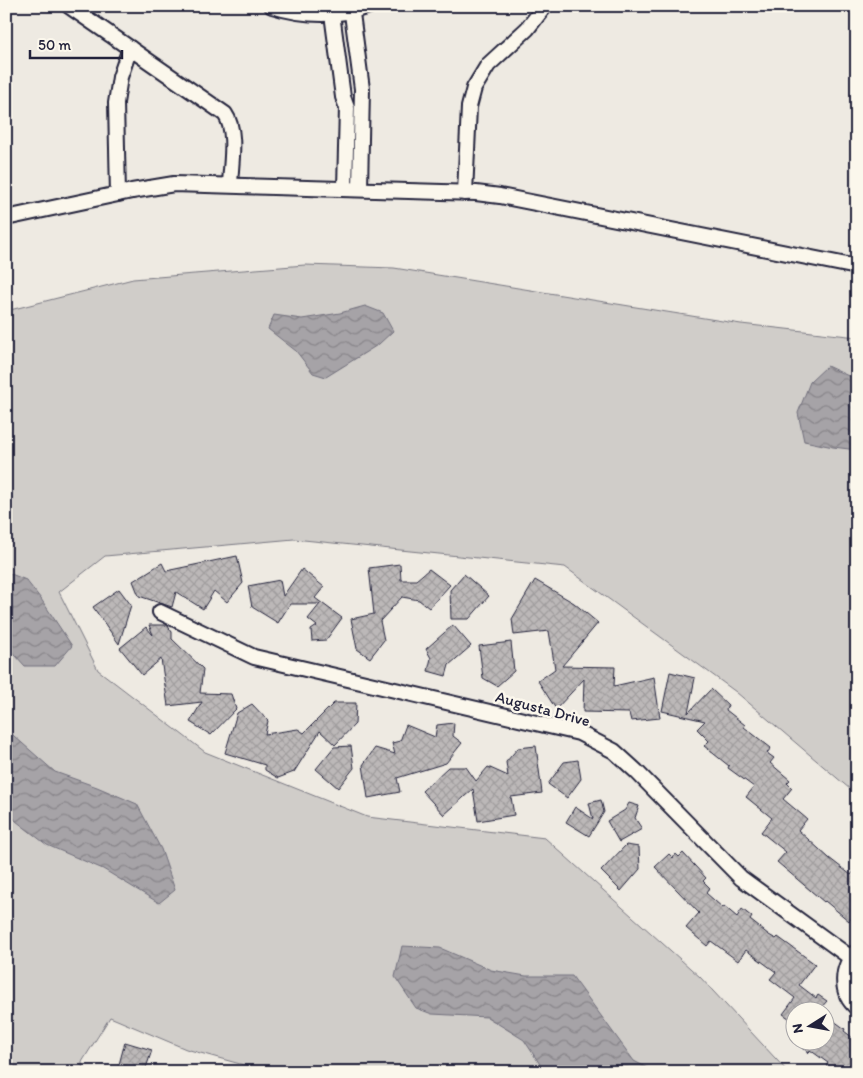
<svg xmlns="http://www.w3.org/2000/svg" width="863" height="1078" viewBox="0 0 863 1078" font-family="Itim,sans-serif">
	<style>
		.green { fill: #d0cdc9; stroke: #797882 }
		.water { fill: url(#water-waves); stroke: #716f7c }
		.building { fill: url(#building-cross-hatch); stroke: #22223b }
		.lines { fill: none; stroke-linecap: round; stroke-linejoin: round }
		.minor-casing { stroke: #22223b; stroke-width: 18 }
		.minor { stroke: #fbf7ec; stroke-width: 14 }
		.labels { text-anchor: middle; stroke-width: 5; stroke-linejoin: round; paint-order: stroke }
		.street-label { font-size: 16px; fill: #22223b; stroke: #fbf7ec }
	</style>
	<defs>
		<pattern id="water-waves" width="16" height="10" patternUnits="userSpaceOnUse" patternTransform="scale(1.25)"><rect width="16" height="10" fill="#a6a3a7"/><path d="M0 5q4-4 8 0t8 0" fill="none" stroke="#878489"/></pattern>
		<pattern id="building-cross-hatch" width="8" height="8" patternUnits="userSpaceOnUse" patternTransform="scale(1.25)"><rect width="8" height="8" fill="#bcb8b8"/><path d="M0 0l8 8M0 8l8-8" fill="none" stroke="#a19e9f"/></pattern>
	</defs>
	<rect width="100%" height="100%" fill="#eeeae2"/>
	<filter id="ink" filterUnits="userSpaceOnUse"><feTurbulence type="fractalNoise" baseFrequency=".02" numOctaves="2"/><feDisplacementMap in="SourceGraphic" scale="10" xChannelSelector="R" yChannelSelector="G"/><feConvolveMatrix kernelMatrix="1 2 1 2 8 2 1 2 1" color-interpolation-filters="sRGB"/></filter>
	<g filter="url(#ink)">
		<path class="green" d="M305,265L394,268L741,324L857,337V795L736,692L565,567L294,539L105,556L59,592L98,670L205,752L367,817L545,838L700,977L788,1072H269L186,1049L110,1017L82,1062L83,1072H6V311L133,279Z"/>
		<g class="water">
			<path d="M365,306L383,313L393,331L379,344L326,377L313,373L296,351L268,329L274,315L302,319L340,313Z"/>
			<path d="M827,366L857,380V450L833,447L804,441L798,413L810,382Z"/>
			<path d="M6,572L26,580L41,599L72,646L55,666H25L6,645Z"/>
			<path d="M6,729L55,772L97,787L137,804L161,849L175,890L159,903L103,869L47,845L16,821L6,808Z"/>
			<path d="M402,946L440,948L491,970L526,976H572L634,1061L655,1072H545L524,1040L487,1017L432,1014L416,1008L395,977Z"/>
		</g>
		<g class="building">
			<path d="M237,556L243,583L227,602L214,591L203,609L176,592L172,607L139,596L133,581L162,563L166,571Z"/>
			<path d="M400,564L401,580H416L429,569L450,585L429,608L419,600L402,597L380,621L384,640L370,658L357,649L351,619L374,614L369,568Z"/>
			<path d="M302,569L324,587L315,598L342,618L326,640L312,641L311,630L317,626L308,619L320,604H290L278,623L252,607L248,586L280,580L283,596Z"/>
			<path d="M464,574L489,596L469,619H451L450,590Z"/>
			<path d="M535,580L574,603L598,623L562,666L615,667L614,686L654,677L660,718L631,721L629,713L583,712L584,679L556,709L538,681L555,669L549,631L514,635L512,619Z"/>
			<path d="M119,589L131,605L119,644L93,607Z"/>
			<path d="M149,625H167L172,632V639L203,669L200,693L231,694L236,709L211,735L190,722L202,702L168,706L161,659L142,675L120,648L146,627L153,635Z"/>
			<path d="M453,625L471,646L449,665L446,676L428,671L431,658L426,649Z"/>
			<path d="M511,642L514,671L497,686L483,678L479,646Z"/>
			<path d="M670,672L695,678L688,713L711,689L728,705L726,710L745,725L744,727L771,748L767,753L774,758L770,763L790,780L787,783L792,788L783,799L807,819L798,830L829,858L851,875L857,867V912L849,921L825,901L824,902L777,862L786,852L761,832L772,818L746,797L754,787L728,768L729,766L704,746L709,741L697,729L705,721L662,711Z"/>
			<path d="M334,703H356L355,724L335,745L320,731L294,772L278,778L265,770V765L225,753L237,713L252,704L268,721L265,734L298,729L304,733Z"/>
			<path d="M454,723L453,736L462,743L446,763L397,778L400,792L368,798L363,765L375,748L395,754L392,743L400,741L406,725L435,737L437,725Z"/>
			<path d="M351,746L354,768L338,788L316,769L334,747Z"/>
			<path d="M536,746L542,793L511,797L514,815L478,821L473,789L444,815L422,791L448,767H466L476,781L488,767L508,776L506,762L518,748Z"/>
			<path d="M578,760L581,779L567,798L548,784L564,762Z"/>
			<path d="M601,800L604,812L589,836L566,822L575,807L593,819L589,803Z"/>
			<path d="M629,803L639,806L635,818L642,829L619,842L607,821L625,810Z"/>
			<path d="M626,845L639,847L640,869L621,891L601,871Z"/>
			<path d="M683,853L706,878L703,881L710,888L706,893L723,908L724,906L737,917L742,909L752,917L750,920L769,935L776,939L778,937L815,964L799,985L816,998L818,995L827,1001L819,1010H796V1023L783,1014L795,998L770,979L776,972L746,950L738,961L711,941L707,946L686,928L699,913L655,867L669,854L673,858L676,854L679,857Z"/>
			<path d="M826,1015L845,1029L844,1031L857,1041V1068L854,1072H834L826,1066L828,1063L810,1050L809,1053L792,1040H826Z"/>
			<path d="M125,1042L152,1050L146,1068H140V1072H117Z"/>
		</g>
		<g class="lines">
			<defs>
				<g id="minor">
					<path d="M69,6L225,114C237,131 231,163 230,184"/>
					<path d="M272,6C304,16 338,17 369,6"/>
					<path d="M331,6L343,97L347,108L345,188"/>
					<path d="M351,6L362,89L360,189"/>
					<path d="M465,193L469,107L474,88L488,65L527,29L545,6"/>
					<path d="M118,194L116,103L120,77L130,48"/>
					<path d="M6,218L132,191L174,184L476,193L500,196L857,267"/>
					<path d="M160,612L254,657L579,733L614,751L636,771L741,878L851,958"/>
					<path d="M856,952C841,967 839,993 857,1008"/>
				</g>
			</defs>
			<use href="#minor" class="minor-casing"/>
			<use href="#minor" class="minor"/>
		</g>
	</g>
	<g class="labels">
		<g class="street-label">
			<text transform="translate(543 708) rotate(15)" y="6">Augusta Drive</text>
		</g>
	</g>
	<rect width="863" height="1078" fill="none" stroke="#fbf7ec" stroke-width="25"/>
	<rect x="12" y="12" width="838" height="1053" fill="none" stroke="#22223b" stroke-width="2" filter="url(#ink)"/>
	<g transform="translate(810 1026) rotate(259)"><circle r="24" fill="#fbf7ec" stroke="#a4a2a5"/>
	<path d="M0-4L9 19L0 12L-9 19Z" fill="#22223b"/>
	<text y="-8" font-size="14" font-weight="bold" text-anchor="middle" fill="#22223b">N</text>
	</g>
	<path d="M30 50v8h92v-8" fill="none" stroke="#22223b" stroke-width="2.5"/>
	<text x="38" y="50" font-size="15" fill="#22223b" stroke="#fbf7ec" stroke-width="4" paint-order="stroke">50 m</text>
</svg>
